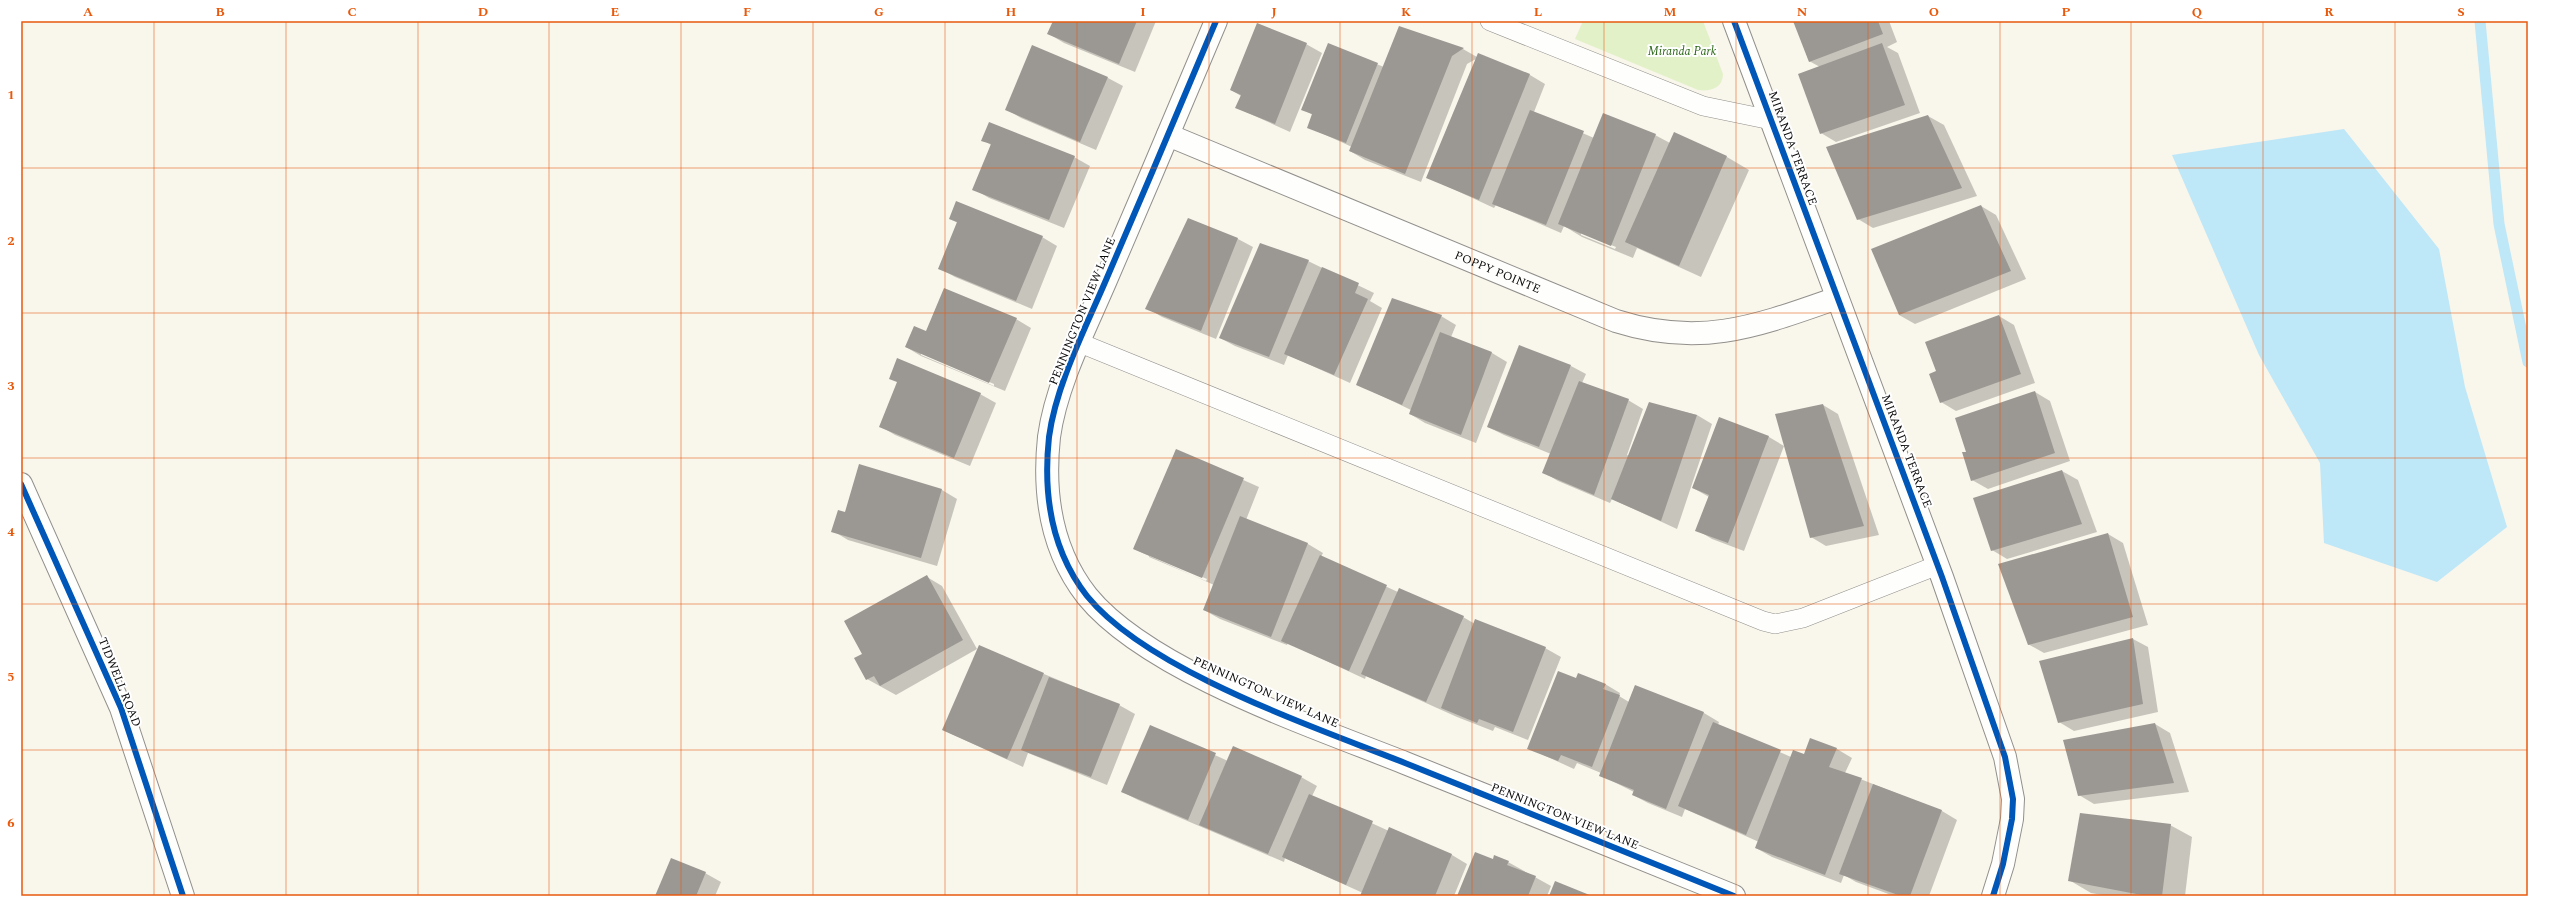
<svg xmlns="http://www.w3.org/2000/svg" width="2549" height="917" viewBox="0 0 2549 917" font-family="Spectral,serif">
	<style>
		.green { fill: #e3f1c9 }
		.water { fill: #bee7f7 }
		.shadow { fill: #0003; fill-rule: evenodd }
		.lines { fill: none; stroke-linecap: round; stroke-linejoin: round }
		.stream { stroke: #bee7f7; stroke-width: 11 }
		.building { fill: #9b9893 }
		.service-casing { stroke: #92908c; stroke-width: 20 }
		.minor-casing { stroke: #92908c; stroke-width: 24 }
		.service { stroke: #fefefc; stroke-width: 19 }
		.minor { stroke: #fefefc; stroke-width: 22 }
		.cycleway-casing { stroke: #fff; stroke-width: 8 }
		.cycleway { stroke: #0057b8; stroke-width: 6 }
		.grid { fill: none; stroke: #e8590c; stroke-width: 1; stroke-opacity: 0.55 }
		.labels { text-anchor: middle; stroke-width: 4; stroke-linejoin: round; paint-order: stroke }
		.park-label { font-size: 12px; font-style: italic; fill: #2a6615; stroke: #fff }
		.street-label { font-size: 12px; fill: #0a0a0a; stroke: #fff }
		.neatline { fill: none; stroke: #e8590c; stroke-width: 1.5 }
		.grid-label { font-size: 13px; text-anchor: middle; font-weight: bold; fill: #e8590c }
	</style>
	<rect width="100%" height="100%" fill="#f9f6ec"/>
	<path class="green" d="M1583,21H1703L1723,74C1723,88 1710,92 1698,90L1575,39Z"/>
	<path class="water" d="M2344,129L2439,249L2465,387L2507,527L2437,582L2324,543L2320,463L2259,355L2172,155Z"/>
	<g class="shadow">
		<path d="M1054,21H1156L1135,72L1064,43L1049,34Z"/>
		<path d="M1794,21H1889L1897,42L1887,47L1898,53L1920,113L1836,142L1821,133L1820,67L1809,61Z"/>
		<path d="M1400,28L1463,49L1477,57L1478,54L1530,75L1545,84L1534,112L1594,138L1655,135L1670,143L1727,157L1749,170L1701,277L1637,248L1633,258L1582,237L1564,226L1561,233L1496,205L1494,208L1427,177L1476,59L1467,64L1421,182L1365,160L1350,151L1352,147L1308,127L1313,115L1302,109L1329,45L1384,67ZM1581,233L1616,247L1615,249L1581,235Z"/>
		<path d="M1306,44L1322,53L1290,132L1237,108L1241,96L1231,90Z"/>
		<path d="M1108,78L1123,86L1096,150L1021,118L1006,109Z"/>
		<path d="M1928,116L1944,125L1977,196L1873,228L1858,219Z"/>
		<path d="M983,140L1074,157L1090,166L1064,228L989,198L974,189L991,145Z"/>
		<path d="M1981,206L1996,215L2026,279L1915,324L1899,315Z"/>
		<path d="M950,219L1042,237L1057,246L1032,309L955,277L939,268L958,223Z"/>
		<path d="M1189,219L1238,239L1253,247L1216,339L1162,317L1147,308Z"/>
		<path d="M1308,261L1374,293L1370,301L1382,308L1350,383L1288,355L1284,365L1235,346L1220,338Z"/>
		<path d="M1441,316L1456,325L1451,337L1492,353L1507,362L1476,443L1425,423L1410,414L1411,410L1357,384Z"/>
		<path d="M1999,316L2014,325L2035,383L1956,411L1941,402L1937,371Z"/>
		<path d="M1016,319L1031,328L1005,391L921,356L906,347L926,333ZM921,353L994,384V386L921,355Z"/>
		<path d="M1571,366L1586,374L1582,383L1628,400L1643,409L1627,455L1629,456L1649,403L1697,415L1712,424L1677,529L1612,499L1610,503L1558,481L1543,472L1551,454L1504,435L1488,427Z"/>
		<path d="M2035,392L2050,401L2070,461L1988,489L1972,480L1967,452Z"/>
		<path d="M980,394L996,403L970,466L895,435L880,426Z"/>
		<path d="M1823,405L1838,414L1879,535L1826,546L1811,537Z"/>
		<path d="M1720,419L1769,437L1784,446L1744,551L1712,539L1697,530L1709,497L1693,488Z"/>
		<path d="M1176,450L1259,487L1246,520L1308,544L1323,553L1321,557L1398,592L1463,617L1475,624L1545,648L1561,657L1528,740L1495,727L1493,731L1457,717L1366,676L1365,679L1288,643L1287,645L1220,619L1204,610L1214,585L1134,549ZM1149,555L1207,579L1206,581L1149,557Z"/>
		<path d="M2062,471L2078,480L2097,532L2007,559L1992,550L1975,498Z"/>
		<path d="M942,490L957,499L937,566L848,540L833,531L846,513Z"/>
		<path d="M2108,534L2123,543L2148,625L2044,653L2028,644Z"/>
		<path d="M927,577L942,586L977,649L896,695L867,679L863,654Z"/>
		<path d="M2133,639L2148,647L2158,712L2074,731L2059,722Z"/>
		<path d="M1044,674L1119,705L1135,714L1107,785L1028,753L1023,767L943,730Z"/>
		<path d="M1577,680L1605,684L1620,693L1619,696L1629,702L1635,686L1704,713L1719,722L1718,725L1791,757L1837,749L1852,758L1845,773L1942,811L1957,820L1929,896H1894L1856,882L1844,875L1841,883L1772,857L1756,848L1759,842L1685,809L1682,817L1648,803L1633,795L1634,792L1600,775L1601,773L1577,763L1574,769L1528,748Z"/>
		<path d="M2155,724L2170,733L2189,792L2094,804L2079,795Z"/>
		<path d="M1151,726L1228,761L1301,777L1317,786L1312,796L1389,831L1390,828L1452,855L1467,864L1454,896H1361L1363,893L1285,858L1284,862L1138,800L1123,792Z"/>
		<path d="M2170,825L2192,837L2185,896H2108L2091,893L2069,880Z"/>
		<path d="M1493,860L1508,862L1551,886L1547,896H1458Z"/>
		<path d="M705,873L721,882L715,896H656Z"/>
	</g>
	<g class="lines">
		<path class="stream" d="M2480,21L2499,224L2528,362"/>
	</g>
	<g class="building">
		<path d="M1053,21H1137L1119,64L1047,34Z"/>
		<path d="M1793,21H1878L1883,34L1809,62Z"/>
		<path d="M1257,23L1307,43L1275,124L1235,108L1241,95L1230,90Z"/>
		<path d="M1399,26L1464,48L1452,56L1405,174L1349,151Z"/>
		<path d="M1328,43L1378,63L1346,143L1307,128L1312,114L1301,110Z"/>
		<path d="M1882,43L1905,105L1820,134L1798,74Z"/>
		<path d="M1032,45L1108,77L1080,142L1005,110Z"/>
		<path d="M1478,53L1530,74L1479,200L1426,178Z"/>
		<path d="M1530,110L1584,131L1546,225L1492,204Z"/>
		<path d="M1603,113L1656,134L1611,246L1558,224Z"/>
		<path d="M1928,115L1962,188L1857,220L1826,147Z"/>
		<path d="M989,122L1075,156L1049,220L972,190L991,144L981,141Z"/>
		<path d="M1674,132L1727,156L1679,266L1625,242Z"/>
		<path d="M956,201L1043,236L1016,301L938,269L957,222L949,219Z"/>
		<path d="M1981,205L2011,271L1899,315L1871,249Z"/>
		<path d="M1188,218L1238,238L1201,331L1145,309Z"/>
		<path d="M1260,243L1309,260L1269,357L1219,338Z"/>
		<path d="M1322,267L1359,283L1355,293L1368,299L1334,375L1284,354Z"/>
		<path d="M944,288L1017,318L989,383L905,347L914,326L926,331Z"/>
		<path d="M1392,298L1442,315L1402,405L1356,385Z"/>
		<path d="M1999,315L2021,374L1940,403L1929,374L1936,371L1925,342Z"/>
		<path d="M1440,332L1492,352L1461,435L1409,414Z"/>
		<path d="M1519,345L1571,365L1539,447L1487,427Z"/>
		<path d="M897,358L981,393L954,458L879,427L897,382L889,379Z"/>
		<path d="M1579,381L1629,399L1594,495L1542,473Z"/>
		<path d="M2035,391L2055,453L1971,481L1962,452H1966L1955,418Z"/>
		<path d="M1649,402L1697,415L1661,521L1611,499Z"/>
		<path d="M1823,404L1864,526L1810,538L1775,414Z"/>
		<path d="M1719,417L1769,436L1728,543L1695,531L1709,495L1692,488Z"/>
		<path d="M1176,449L1244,478L1202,578L1133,549Z"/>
		<path d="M859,464L942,489L921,558L831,532L838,510L845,512Z"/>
		<path d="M2062,470L2082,524L1991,551L1973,498Z"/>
		<path d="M1240,516L1308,543L1271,637L1203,610Z"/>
		<path d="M2108,533L2133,617L2028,645L1998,564Z"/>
		<path d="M1320,555L1387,585L1349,671L1281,641Z"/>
		<path d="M927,575L963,640L880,686L874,676L866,680L854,658L862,654L844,621Z"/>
		<path d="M1399,588L1464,616L1426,702L1361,674Z"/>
		<path d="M1475,619L1546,647L1513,732L1479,719L1477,723L1441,708Z"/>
		<path d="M2133,638L2143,704L2058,723L2039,661Z"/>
		<path d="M979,645L1044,673L1007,759L942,730Z"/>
		<path d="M1558,671L1576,678L1578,673L1606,684L1603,689L1620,695L1592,767L1561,755L1558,761L1527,749Z"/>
		<path d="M1049,677L1120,704L1091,777L1021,750Z"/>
		<path d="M1635,685L1704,712L1666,809L1632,795L1634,790L1599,776Z"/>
		<path d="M1713,722L1781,750L1746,835L1678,806Z"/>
		<path d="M2155,723L2174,783L2078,796L2063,740Z"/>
		<path d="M1150,725L1216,753L1188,820L1121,792Z"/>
		<path d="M1810,738L1837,748L1829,767L1862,778L1825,875L1755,848L1793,750L1804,754Z"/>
		<path d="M1233,746L1302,776L1268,854L1199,825Z"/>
		<path d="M1873,784L1942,810L1910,896H1901L1839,874Z"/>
		<path d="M1309,794L1373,821L1346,885L1282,857Z"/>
		<path d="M2080,813L2171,824L2162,896H2147L2068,881Z"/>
		<path d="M1389,827L1452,854L1435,896H1360Z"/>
		<path d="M1475,852L1493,859L1494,855L1509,861L1507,865L1536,876L1528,896H1457Z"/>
		<path d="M671,858L706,872L696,896H655Z"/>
		<path d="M1555,881L1592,896H1549Z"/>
	</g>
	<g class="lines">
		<defs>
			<g id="service">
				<path d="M1490,21L1703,106L1771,120"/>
				<path d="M1080,343L1763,621L1775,624L1803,618L1938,565"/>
			</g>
			<g id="minor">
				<path d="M1216,21C1180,107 1143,194 1106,280C1085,329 1056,385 1049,437C1043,493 1051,550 1087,596C1148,671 1315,727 1405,763C1515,807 1625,852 1734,896"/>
				<path d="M1734,21L1942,577L2005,757L2013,799L2012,819L2003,864L1993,896"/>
				<path id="s1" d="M1168,135L1616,321C1701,348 1757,326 1837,298"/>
				<path d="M21,484L121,708L183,896"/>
			</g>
		</defs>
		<use href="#service" class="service-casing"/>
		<use href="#minor" class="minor-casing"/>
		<use href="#service" class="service"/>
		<use href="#minor" class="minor"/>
		<defs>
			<g id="cycleway">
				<path d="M1216,21C1180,107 1143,194 1106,280C1085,329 1056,385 1049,437C1043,493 1051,550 1087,596C1148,671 1315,727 1405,763C1515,807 1625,852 1734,896"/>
				<path d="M1734,21L1942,577L2005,757L2013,799L2012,819L2003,864L1993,896"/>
				<path d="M21,484L121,708L183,896"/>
			</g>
		</defs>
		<use href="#cycleway" class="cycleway-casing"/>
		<use href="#cycleway" class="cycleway"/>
	</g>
	<path class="grid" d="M154,21V896M286,21V896M418,21V896M549,21V896M681,21V896M813,21V896M945,21V896M1077,21V896M1209,21V896M1340,21V896M1472,21V896M1604,21V896M1736,21V896M1868,21V896M2000,21V896M2131,21V896M2263,21V896M2395,21V896M21,168H2528M21,313H2528M21,458H2528M21,604H2528M21,750H2528"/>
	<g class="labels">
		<g class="park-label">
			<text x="1682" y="55">Miranda Park</text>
		</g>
		<g class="street-label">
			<text transform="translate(1793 148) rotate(70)" y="4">MIRANDA TERRACE</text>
			<text dy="4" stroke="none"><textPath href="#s1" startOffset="357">POPPY POINTE</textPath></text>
			<text transform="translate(1082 311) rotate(-68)" y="4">PENNINGTON VIEW LANE</text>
			<text transform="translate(1907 451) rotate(69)" y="4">MIRANDA TERRACE</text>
			<text transform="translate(120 682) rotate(68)" y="4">TIDWELL ROAD</text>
			<text transform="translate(1266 692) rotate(24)" y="4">PENNINGTON VIEW LANE</text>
			<text transform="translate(1565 816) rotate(22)" y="4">PENNINGTON VIEW LANE</text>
		</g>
	</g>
	<rect width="2549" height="917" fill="none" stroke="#ffffff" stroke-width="44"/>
	<rect x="22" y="22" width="2505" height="873" class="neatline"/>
	<g class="grid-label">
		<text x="88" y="16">A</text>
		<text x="220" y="16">B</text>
		<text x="352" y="16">C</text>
		<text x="483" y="16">D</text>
		<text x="615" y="16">E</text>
		<text x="747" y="16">F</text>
		<text x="879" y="16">G</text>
		<text x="1011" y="16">H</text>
		<text x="1143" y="16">I</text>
		<text x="1274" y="16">J</text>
		<text x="1406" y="16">K</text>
		<text x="1538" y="16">L</text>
		<text x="1670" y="16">M</text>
		<text x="1802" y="16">N</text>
		<text x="1934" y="16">O</text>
		<text x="2066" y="16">P</text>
		<text x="2197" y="16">Q</text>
		<text x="2329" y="16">R</text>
		<text x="2461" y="16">S</text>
		<text x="11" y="99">1</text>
		<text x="11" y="245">2</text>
		<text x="11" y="390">3</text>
		<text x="11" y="536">4</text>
		<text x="11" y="681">5</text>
		<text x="11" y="827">6</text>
	</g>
</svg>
